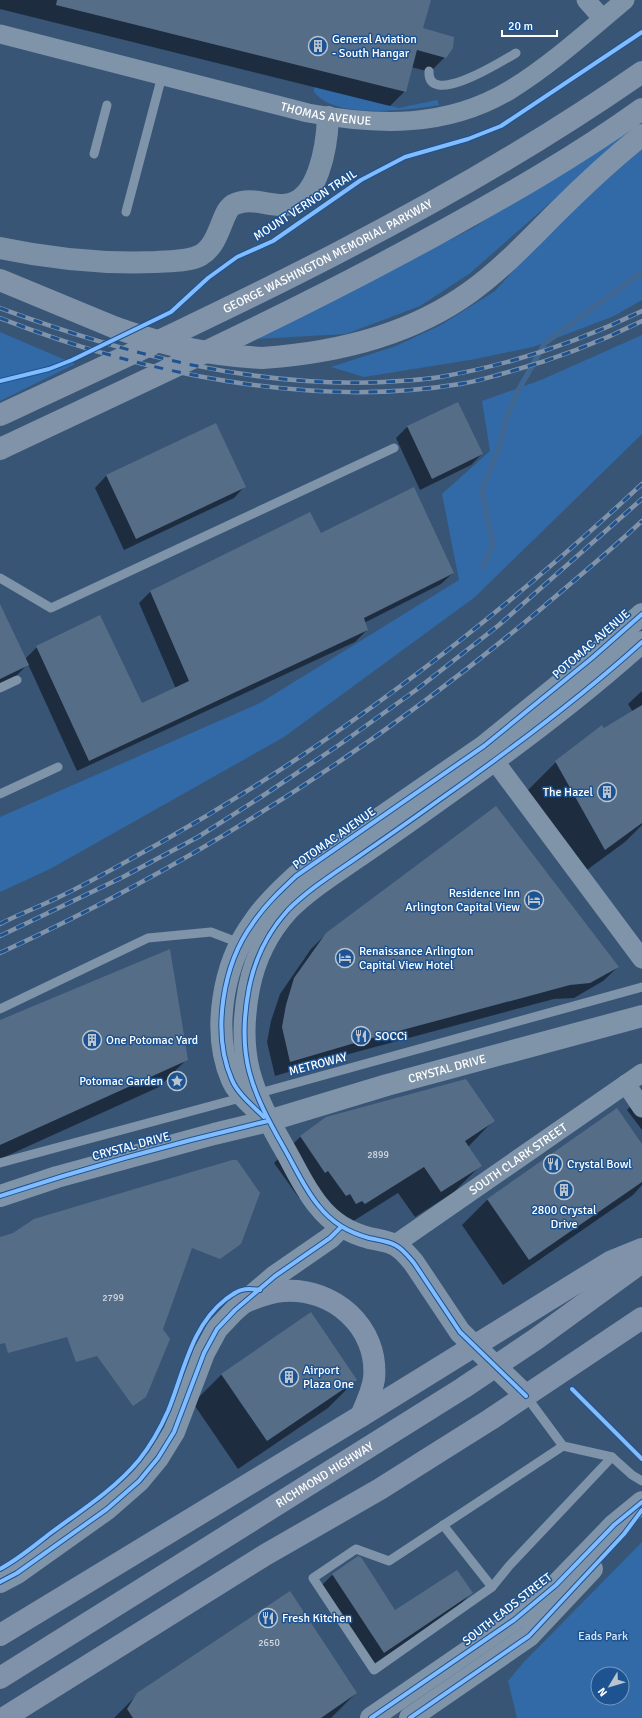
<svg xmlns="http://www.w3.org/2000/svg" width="642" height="1718" viewBox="0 0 642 1718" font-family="Signika,sans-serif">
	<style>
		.green { fill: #316aa7; fill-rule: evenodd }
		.shadow { fill: #0007 }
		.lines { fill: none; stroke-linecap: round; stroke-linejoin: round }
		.stream { stroke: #406692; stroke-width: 5.5 }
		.building { fill: #566d88 }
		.service { stroke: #7f94a9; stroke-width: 9 }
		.minor { stroke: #7f94a9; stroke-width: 19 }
		.tertiary { stroke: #7f94a9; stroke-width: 22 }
		.secondary { stroke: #7c90a6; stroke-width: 22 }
		.trunk { stroke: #8092a9; stroke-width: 22 }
		.motorway { stroke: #8093a9; stroke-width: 22 }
		.rail-casing { stroke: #8093a9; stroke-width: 4.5 }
		.rail { stroke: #1d5391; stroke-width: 3; stroke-dasharray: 9; stroke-linecap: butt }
		.motorway-bridge { stroke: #8093a9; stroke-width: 22 }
		.cycleway-casing { stroke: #1d5391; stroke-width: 6 }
		.cycleway { stroke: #80bcff; stroke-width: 4 }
		.labels { text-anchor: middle; stroke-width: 3; stroke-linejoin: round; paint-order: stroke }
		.number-label { font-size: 10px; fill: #d5dae1 }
		.poi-label { font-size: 12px; fill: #fff; stroke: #1d5391; text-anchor: start }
		.street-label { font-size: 12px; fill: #fff; stroke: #1d5391 }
		.park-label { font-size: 12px; fill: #d3e6fa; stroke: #1d5391 }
	</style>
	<rect width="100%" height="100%" fill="#385576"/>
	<g class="green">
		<path d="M314,87L399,108L437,100L439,105C408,110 336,120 314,92Z"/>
		<path d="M642,119V122L469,274L420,306L346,334L255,339L473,228Z"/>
		<path d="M642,143V300L614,316L533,347L470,360L364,377L331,367L396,346L441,325L495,291L542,239Z"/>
		<path d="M0,332L75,364L0,401Z"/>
		<path d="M642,335V434L475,597L284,737L50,869L0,892V817L260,703L459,580L442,494L490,451L482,401L541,380Z"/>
		<path d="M642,1542V1718H517L508,1681L523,1663ZM598,1674H622V1698H598Z"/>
	</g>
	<g class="shadow">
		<path d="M0,0H430L421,29L445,57L430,72L411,67L405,91L390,106L0,9Z"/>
		<path d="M216,424L245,486L234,498L124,550L95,488L106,476Z"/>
		<path d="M407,427L482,454L471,465L420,490L396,438Z"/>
		<path d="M310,514L321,534L453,573L441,584L364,623L367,630L355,642L77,771L28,664L16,676L0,684V607L25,659L37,647L141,704L176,689L139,603L150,592Z"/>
		<path d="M642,691V825L625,842L576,878L527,791L556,762L602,726L604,729L633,712L628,704Z"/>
		<path d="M326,934L618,967L603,981L574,998L554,999L349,1054L275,1076L267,1042L271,1021L280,994L311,949Z"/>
		<path d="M0,1021L187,1059L159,1087L0,1159Z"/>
		<path d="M642,1095V1130L627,1110Z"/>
		<path d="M617,1110L642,1146V1185L633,1195L503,1285L462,1225L487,1200Z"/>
		<path d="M327,1118L493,1121L468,1147L480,1166L454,1192L415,1217L398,1193L339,1230L302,1196L299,1198L274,1163L300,1137Z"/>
		<path d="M222,1374L356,1380L328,1408L238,1469L193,1403Z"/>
		<path d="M333,1574L395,1612L471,1593L457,1608L369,1667L318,1589Z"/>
		<path d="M356,1693L331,1718H114L138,1694Z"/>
	</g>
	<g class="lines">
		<path class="stream" d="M483,566L493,545L482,490L500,445L506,419L518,391L545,343L642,272"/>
	</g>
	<g class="building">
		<path d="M57,0H431L423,28L454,37L453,48L446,58L417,50L406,92L56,5Z"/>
		<path d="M458,402L483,454L432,479L407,426Z"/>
		<path d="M216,423L246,487L136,539L106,475Z"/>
		<path d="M414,487L454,573L364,618L368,630L89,761L36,646L100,615L142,703L189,681L150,591L310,512L321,533Z"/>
		<path d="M0,604L29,665L0,679Z"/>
		<path d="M642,705V823L605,850L555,761L602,725L604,728Z"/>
		<path d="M496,806L619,967L590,983L570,985L365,1040L290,1062L282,1027L286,1005L294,978L326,933Z"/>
		<path d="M170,949L188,1060L0,1145V1020Z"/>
		<path d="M466,1079L495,1121L465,1141L482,1166L441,1192L424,1167L365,1204L362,1201L356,1204L350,1194L346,1196L328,1171L325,1173L300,1136L326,1117Z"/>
		<path d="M617,1108L642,1144V1182L529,1260L487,1199Z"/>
		<path d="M232,1160H237L260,1193L241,1244L220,1259L192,1248L163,1329L170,1339L146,1397L133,1406L97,1356L76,1362L67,1337L8,1353L5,1343L0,1344V1237L13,1233L34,1219Z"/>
		<path d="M311,1312L357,1380L267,1441L221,1374Z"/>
		<path d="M358,1556L361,1557L395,1610L457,1570L473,1593L384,1653L332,1574Z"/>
		<path d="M290,1591L357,1693L321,1718H133L127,1709L137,1693Z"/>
	</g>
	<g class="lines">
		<g class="service">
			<path d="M429,71C427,109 504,60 516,53"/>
			<path d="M94,154L107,105"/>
			<path d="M126,212L162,76"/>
			<path d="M0,578L51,608L394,448"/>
			<path d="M0,688L17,680"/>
			<path d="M0,794L58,767"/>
			<path d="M0,1009L148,938L211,932L242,944"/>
			<path d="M256,1094L642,987"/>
			<path d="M0,1163L244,1097"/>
			<path d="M526,1396L563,1446L612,1457L632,1475L642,1481"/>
			<path d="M563,1446L389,1561L356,1549L313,1578L374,1670L492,1587L509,1566L612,1457"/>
			<path d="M443,1525L492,1587"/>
		</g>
		<g class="minor">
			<path d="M586,0L602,18"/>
			<path id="s1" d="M0,34L308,113C378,126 447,128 510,90C552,64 588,31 625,0"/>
			<path d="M485,748L642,959"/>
			<path d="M626,1084L642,1108"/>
			<path id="s2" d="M394,1245L642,1073"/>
		</g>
		<g class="tertiary">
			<path d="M257,1110C248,1101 237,1092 232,1080C211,1032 223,964 253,923C265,905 281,890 296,876L484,746L592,658L642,614"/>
			<path id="s3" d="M0,1196L57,1177L214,1134L268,1121L387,1085L642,1016"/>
			<path d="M526,1396L460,1332L414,1263C408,1256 403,1249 395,1245C387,1241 378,1240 369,1238C348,1232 332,1223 318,1205C304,1188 295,1167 284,1148C251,1090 236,1056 249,988C255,958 267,933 288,910C307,891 330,876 352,861C381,841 410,821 439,800C509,751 579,699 642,642"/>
			<path d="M0,1582L17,1573L107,1509L139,1481L158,1458L174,1432L204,1353L217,1329L235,1310L275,1276L330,1238L341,1227"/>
			<path d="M371,1718L514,1620L556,1585L614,1525L642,1502"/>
			<path d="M410,1718L529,1636L592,1569"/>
		</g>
		<path class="secondary" d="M0,248C52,259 103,264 156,262C170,261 188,262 201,255C222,242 221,209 235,204C250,197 266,205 282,205C319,206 327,144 328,117"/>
		<g class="trunk">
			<path d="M245,1302C257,1297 270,1292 283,1291C333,1287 379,1327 374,1379C372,1392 366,1404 361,1416"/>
			<path d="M0,1635L361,1416L610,1262L642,1249"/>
			<path id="s4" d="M0,1678L463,1388L536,1339L642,1262"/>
			<path d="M4,1718L265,1555L380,1489L429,1458L491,1419L642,1318"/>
		</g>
		<g class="motorway">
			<path d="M0,280L116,328"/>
			<path d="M262,358C336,353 409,336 470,292C502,269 529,240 557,212C584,185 612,159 642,135"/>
			<path id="s5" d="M0,415C220,313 443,211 642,72"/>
			<path d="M0,449C148,379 296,312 439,233C508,195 578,155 642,109"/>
		</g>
		<defs>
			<g id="rail">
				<path d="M0,308C122,353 252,388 384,382C402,381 422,380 440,377C510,365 578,342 642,311"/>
				<path d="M0,318C140,373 310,409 460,384C475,382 490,377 505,373C553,360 598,343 642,321"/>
				<path d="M0,924C19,914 39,907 57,898C91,882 125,862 158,844C334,745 494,622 642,484"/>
				<path d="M0,936L123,877L198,837L264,795L339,745L416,690L499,625L642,499"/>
				<path d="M0,953C196,863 377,747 542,608C576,579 610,551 642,521"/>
			</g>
		</defs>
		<use href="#rail" class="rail-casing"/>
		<use href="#rail" class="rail"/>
		<path class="motorway-bridge" d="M116,328C168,346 208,355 262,358"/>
		<defs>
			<g id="cycleway">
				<path d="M0,381L49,369L72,360L171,312L208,278L237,257L273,241L361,180L405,157L468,139L501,126L642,32"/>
				<path d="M264,1117C253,1106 238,1094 232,1080C211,1032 223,964 253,923C265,905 281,890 296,876L484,746L592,658L642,614"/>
				<path d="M0,1196C88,1167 178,1142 268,1121"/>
				<path d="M572,1389L642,1459"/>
				<path d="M526,1396L460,1332L414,1263C408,1256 403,1249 395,1245C387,1241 378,1240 369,1238C348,1232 332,1223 318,1205C304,1188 295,1167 284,1148C251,1090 236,1056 249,988C255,958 267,933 288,910C307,891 330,876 352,861C381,841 410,821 439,800C509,751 579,699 642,642"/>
				<path d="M0,1569C19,1559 35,1545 52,1532C82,1510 115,1489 139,1460C151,1445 160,1429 168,1411C184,1372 191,1326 226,1299C231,1296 236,1291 242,1290C247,1288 254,1289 260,1290"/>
				<path d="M0,1582L17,1573L107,1509L139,1481L158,1458L174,1432L204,1353L217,1329L235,1310L275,1276L330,1238L341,1227"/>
				<path d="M371,1718L514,1620L556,1585L614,1525L642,1502"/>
				<path d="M410,1718L529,1636L624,1534L642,1510"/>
			</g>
		</defs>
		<use href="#cycleway" class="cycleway-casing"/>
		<use href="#cycleway" class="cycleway"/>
	</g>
	<defs>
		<symbol id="building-ring" viewBox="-11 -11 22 22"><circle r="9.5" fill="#1d5391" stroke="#b9c4cf" stroke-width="1.5"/><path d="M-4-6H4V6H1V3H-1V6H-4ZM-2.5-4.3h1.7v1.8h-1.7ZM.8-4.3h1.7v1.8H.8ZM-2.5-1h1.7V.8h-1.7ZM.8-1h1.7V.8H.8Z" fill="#b9c4cf"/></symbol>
		<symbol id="hotel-ring" viewBox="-11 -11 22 22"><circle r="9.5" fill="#1d5391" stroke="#b9c4cf" stroke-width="1.5"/><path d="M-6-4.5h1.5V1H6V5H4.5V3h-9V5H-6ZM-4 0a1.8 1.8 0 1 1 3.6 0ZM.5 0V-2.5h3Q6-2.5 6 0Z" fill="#b9c4cf"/></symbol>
		<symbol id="restaurant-ring" viewBox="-11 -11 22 22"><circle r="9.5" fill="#1d5391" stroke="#b9c4cf" stroke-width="1.5"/><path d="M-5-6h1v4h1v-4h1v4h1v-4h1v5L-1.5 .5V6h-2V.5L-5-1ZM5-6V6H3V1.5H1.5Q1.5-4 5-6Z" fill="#b9c4cf"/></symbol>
		<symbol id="sight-ring" viewBox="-11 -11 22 22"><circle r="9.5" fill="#1d5391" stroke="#b9c4cf" stroke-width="1.5"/><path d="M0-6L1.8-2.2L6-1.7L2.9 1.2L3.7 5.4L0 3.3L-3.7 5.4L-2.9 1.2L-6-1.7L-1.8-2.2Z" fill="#b9c4cf"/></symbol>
	</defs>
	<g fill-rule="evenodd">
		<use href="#building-ring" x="307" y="35" width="22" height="22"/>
		<use href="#building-ring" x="596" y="781" width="22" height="22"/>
		<use href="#hotel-ring" x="523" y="889" width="22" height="22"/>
		<use href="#hotel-ring" x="334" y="947" width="22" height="22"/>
		<use href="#restaurant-ring" x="350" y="1025" width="22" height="22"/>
		<use href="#building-ring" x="81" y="1029" width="22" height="22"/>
		<use href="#sight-ring" x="166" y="1070" width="22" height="22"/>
		<use href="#restaurant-ring" x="542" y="1153" width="22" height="22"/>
		<use href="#building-ring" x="553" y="1179" width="22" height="22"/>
		<use href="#building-ring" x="278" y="1366" width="22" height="22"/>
		<use href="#restaurant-ring" x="257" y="1607" width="22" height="22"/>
	</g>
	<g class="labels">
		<g class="number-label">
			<text x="378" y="1158">2899</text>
			<text x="113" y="1301">2799</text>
			<text x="269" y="1646">2650</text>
		</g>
		<g class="poi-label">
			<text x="332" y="43">General Aviation<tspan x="332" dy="14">- South Hangar</tspan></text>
			<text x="593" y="796" text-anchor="end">The Hazel</text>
			<text x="520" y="897" text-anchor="end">Residence Inn<tspan x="520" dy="14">Arlington Capital View</tspan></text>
			<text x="359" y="955">Renaissance Arlington<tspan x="359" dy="14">Capital View Hotel</tspan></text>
			<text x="375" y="1040">SOCCi</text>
			<text x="106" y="1044">One Potomac Yard</text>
			<text x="163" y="1085" text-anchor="end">Potomac Garden</text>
			<text x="567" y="1168">Crystal Bowl</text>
			<text x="564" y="1214" text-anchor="middle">2800 Crystal<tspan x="564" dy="14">Drive</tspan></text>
			<text x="303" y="1374">Airport<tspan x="303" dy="14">Plaza One</tspan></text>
			<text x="282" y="1622">Fresh Kitchen</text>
		</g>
		<g class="street-label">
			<text dy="4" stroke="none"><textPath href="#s1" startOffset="336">THOMAS AVENUE</textPath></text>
			<text transform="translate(305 205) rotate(-33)" y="4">MOUNT VERNON TRAIL</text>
			<text dy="4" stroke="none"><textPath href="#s5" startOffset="364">GEORGE WASHINGTON MEMORIAL PARKWAY</textPath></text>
			<text transform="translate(591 644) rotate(-41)" y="4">POTOMAC AVENUE</text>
			<text transform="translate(334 838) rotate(-35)" y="4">POTOMAC AVENUE</text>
			<text transform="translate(318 1064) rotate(-15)" y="4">METROWAY</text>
			<text dy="4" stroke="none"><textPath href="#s3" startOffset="465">CRYSTAL DRIVE</textPath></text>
			<text transform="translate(131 1146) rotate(-15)" y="4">CRYSTAL DRIVE</text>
			<text dy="4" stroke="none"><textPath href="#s2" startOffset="151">SOUTH CLARK STREET</textPath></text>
			<text dy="4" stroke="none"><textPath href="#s4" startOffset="383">RICHMOND HIGHWAY</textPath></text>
			<text transform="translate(507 1609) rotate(-38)" y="4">SOUTH EADS STREET</text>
		</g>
		<g class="park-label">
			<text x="603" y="1640">Eads Park</text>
		</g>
	</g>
	<g transform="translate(610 1686) rotate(232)"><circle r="19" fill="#1d5391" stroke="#7798bd"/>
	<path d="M0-3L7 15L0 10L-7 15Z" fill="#b9c4cf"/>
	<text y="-6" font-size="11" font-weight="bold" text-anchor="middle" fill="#ffffff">N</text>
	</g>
	<path d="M502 30v6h55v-6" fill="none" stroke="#ffffff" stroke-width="2"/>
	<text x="508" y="30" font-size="12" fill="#ffffff" stroke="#1d5391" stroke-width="3" paint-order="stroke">20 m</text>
</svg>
